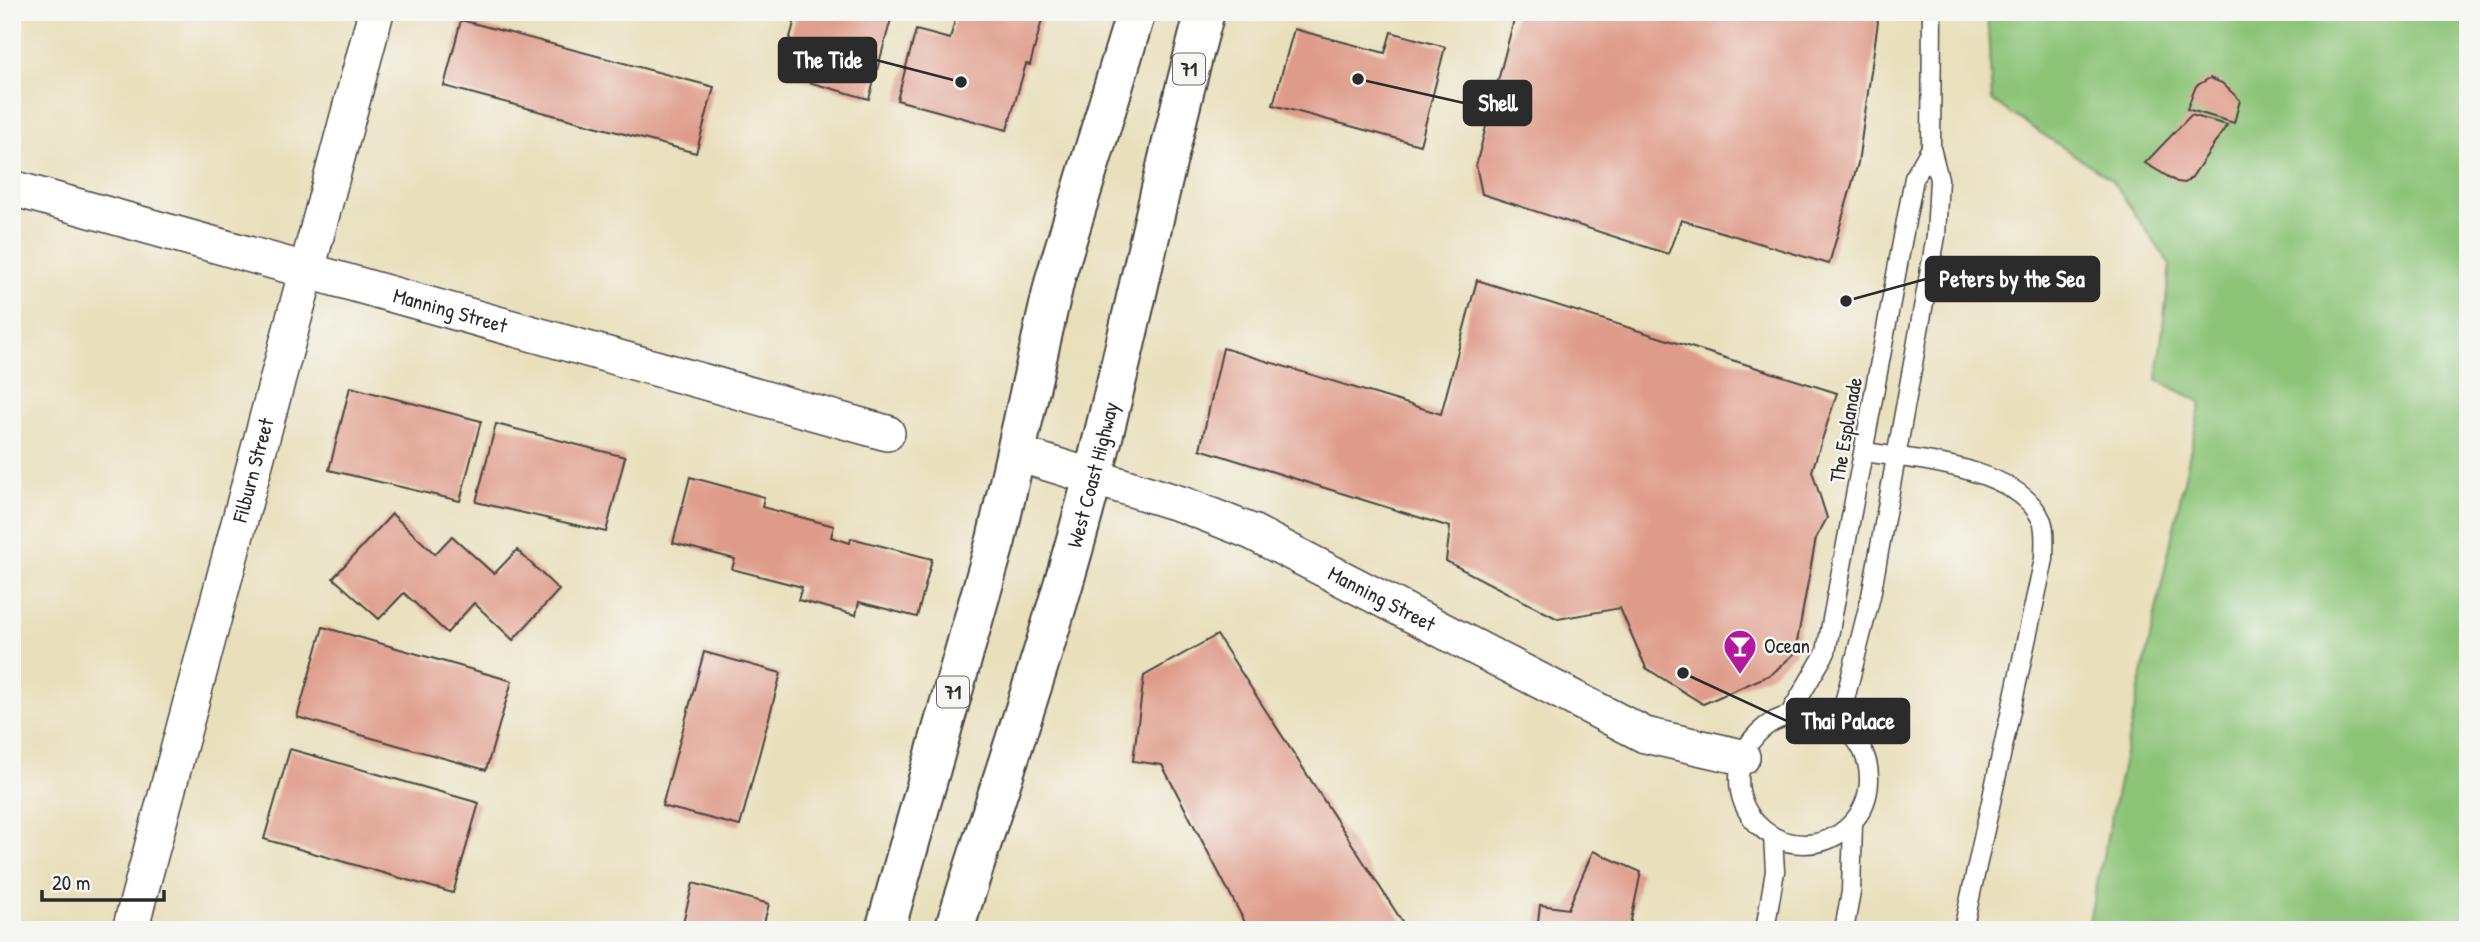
<svg xmlns="http://www.w3.org/2000/svg" width="2480" height="942" viewBox="0 0 2480 942" font-family="'Patrick Hand',sans-serif">
	<style>
		.green { fill: #8dc478; stroke: #5c7852; stroke-width: 2 }
		.building { fill: #df9b89 }
		.lines { fill: none; stroke-linecap: round; stroke-linejoin: round }
		.lane-casing { stroke: #484641; stroke-width: 21 }
		.street-casing { stroke: #484641; stroke-width: 38 }
		.highway-casing { stroke: #484641; stroke-width: 42 }
		.lane { stroke: #fff; stroke-width: 18 }
		.street { stroke: #fff; stroke-width: 35 }
		.highway { stroke: #fff; stroke-width: 38 }
		.labels { text-anchor: middle; stroke-width: 5; stroke-linejoin: round; paint-order: stroke }
		.shield { fill: #f6f6f2; stroke: #686867; stroke-width: 2 }
		.shield-label { font-size: 19px; font-weight: bold; fill: #2b2b2b }
		.street-label { font-size: 21px; fill: #2b2b2b; stroke: #f6f6f2 }
		.poi-label { font-size: 21px; fill: #2b2b2b; stroke: #f6f6f2; text-anchor: start }
		.leader { fill: none; stroke: #2b2b2b; stroke-width: 2.5 }
		.callout-dot { fill: #2b2b2b; stroke: #f6f6f2; stroke-width: 2.5 }
		.callout { fill: #2b2b2b; stroke: #2b2b2b; stroke-width: 2.5 }
		.callout-label { font-size: 23px; text-anchor: middle; font-weight: bold; fill: #fff }
	</style>
	<rect width="100%" height="100%" fill="#f6f6f2"/>
	<filter id="ink" filterUnits="userSpaceOnUse"><feTurbulence type="fractalNoise" baseFrequency=".0143" numOctaves="2"/><feDisplacementMap in="SourceGraphic" scale="14" xChannelSelector="R" yChannelSelector="G"/><feConvolveMatrix kernelMatrix="1 2 1 2 8 2 1 2 1" color-interpolation-filters="sRGB"/></filter>
	<filter id="wash" filterUnits="userSpaceOnUse"><feTurbulence type="fractalNoise" baseFrequency=".00686" numOctaves="4" result="noise"/><feDisplacementMap in="SourceGraphic" scale="28" xChannelSelector="R" yChannelSelector="G"/><feGaussianBlur stdDeviation="1.57" result="paint"/><feColorMatrix in="noise" values="0 0 0 0 0 0 0 0 0 0 0 0 0 0 0 0 0 1.4 0 .05"/><feComposite in="paint" operator="in"/></filter>
	<g filter="url(#wash)">
		<rect width="100%" height="100%" fill="#e9dfbb"/>
		<path class="green" d="M1987,12H2468V930H2087L2201,402L2157,380L2170,265L2111,179L1992,101Z"/>
		<g id="blocks">
			<g class="building">
				<path d="M797,12H893L869,99L780,74Z"/>
				<path d="M957,12H1044L1030,65L1026,64L1007,130L897,100L916,30L950,39Z"/>
				<path d="M1516,12H1873L1878,22L1858,163L1829,264L1681,220L1668,254L1482,194L1476,165Z"/>
				<path d="M461,20L714,87L696,153L444,86Z"/>
				<path d="M1294,29L1385,53L1391,32L1445,47L1420,145L1273,105Z"/>
				<path d="M2210,78L2222,83L2240,100L2234,123L2187,109L2196,86Z"/>
				<path d="M2191,115L2227,125L2192,177L2185,183L2177,182L2145,163Z"/>
				<path d="M1477,280L1837,393L1812,471L1827,518L1816,538L1795,653L1772,674L1703,704L1646,668L1620,608L1558,619L1446,561L1450,527L1200,449L1223,348L1441,414Z"/>
				<path d="M350,387L481,421L460,501L329,470Z"/>
				<path d="M496,424L625,457L606,532L476,502Z"/>
				<path d="M690,477L764,497L762,507L834,526L831,537L850,543L851,538L932,559L917,617L859,602L856,615L798,600L802,587L732,569L735,559L673,543Z"/>
				<path d="M392,514L435,554L452,536L494,574L517,550L559,590L513,640L474,603L447,633L404,593L379,619L333,578Z"/>
				<path d="M323,627L512,681L486,770L297,717Z"/>
				<path d="M1217,635L1407,929L1249,930L1162,765L1133,761L1144,676Z"/>
				<path d="M704,652L781,673L740,826L662,806Z"/>
				<path d="M290,749L479,803L453,893L264,839Z"/>
				<path d="M1593,851L1641,872L1629,930H1537L1540,905L1568,909Z"/>
				<path d="M693,883L769,904L762,930H681Z"/>
			</g>
		</g>
	</g>
	<g filter="url(#ink)">
		<use href="#blocks" fill-opacity="0" stroke="#484641" stroke-width="2"/>
		<g class="lines">
			<defs>
				<g id="lane">
					<path d="M1865,452C1917,460 2019,467 2042,521C2046,531 2044,548 2044,559L1963,930"/>
					<circle cx="1804" cy="779" r="65"/>
					<path d="M1789,715L1826,652L1914,178L1931,148"/>
					<path d="M1839,723L1871,596L1936,236L1939,179L1931,148L1932,12"/>
					<path d="M1765,930L1775,871L1773,837"/>
					<path d="M1844,930L1851,892L1853,823"/>
				</g>
				<g id="street">
					<path id="s1" d="M12,188L887,433"/>
					<path id="s2" d="M1015,453L1184,505L1252,532L1645,735L1742,757"/>
					<path id="s3" d="M130,930L376,12"/>
				</g>
				<g id="highway">
					<path d="M885,930L996,540L1055,279L1136,12"/>
					<path id="s4" d="M954,930C1001,780 1053,632 1092,480C1133,325 1162,167 1205,12"/>
				</g>
			</defs>
			<use href="#lane" class="lane-casing"/>
			<use href="#street" class="street-casing"/>
			<use href="#highway" class="highway-casing"/>
			<use href="#lane" class="lane"/>
			<use href="#street" class="street"/>
			<use href="#highway" class="highway"/>
		</g>
	</g>
	<defs>
		<symbol id="bar-pin" viewBox="-11 -11 22 30"><path d="M0 17L-7.5 6A9.5 9.5 0 1 1 7.5 6Z" fill="#b5179e" stroke="#f6f6f2"/><path d="M-6-5H6L.8 .8V4.5H3.5V6h-7V4.5H-.8V.8Z" fill="#fff"/></symbol>
	</defs>
	<g fill-rule="evenodd">
		<use href="#bar-pin" x="1721" y="627" width="38" height="52"/>
	</g>
	<g class="labels">
		<g class="shield">
			<rect x="1173" y="53.5" width="32" height="31" rx="5"/>
			<rect x="937" y="676.5" width="32" height="31" rx="5"/>
		</g>
		<g class="shield-label">
			<text x="1189" y="76">71</text>
			<text x="953" y="699">71</text>
		</g>
		<g class="street-label">
			<text dy="7" stroke="none"><textPath href="#s1" startOffset="455">Manning Street</textPath></text>
			<text transform="translate(1846 430) rotate(-80)" y="7">The Esplanade</text>
			<text dy="7" stroke="none"><textPath href="#s3" startOffset="476">Filburn Street</textPath></text>
			<text dy="7" stroke="none"><textPath href="#s4" startOffset="476">West Coast Highway</textPath></text>
			<text dy="7" stroke="none"><textPath href="#s2" startOffset="396">Manning Street</textPath></text>
		</g>
		<g class="poi-label">
			<text x="1764" y="653">Ocean</text>
		</g>
	</g>
	<path class="leader" d="M961 82L876 60M1358 79L1464 103M1846 301L1926 279M1683 673L1787 721"/>
	<g class="callout-dot">
		<circle cx="961" cy="82" r="7"/>
		<circle cx="1358" cy="79" r="7"/>
		<circle cx="1846" cy="301" r="7"/>
		<circle cx="1683" cy="673" r="7"/>
	</g>
	<g class="callout">
		<rect x="779" y="38" width="97" height="44" rx="7"/>
		<rect x="1464" y="81" width="67" height="44" rx="7"/>
		<rect x="1926" y="257" width="173" height="44" rx="7"/>
		<rect x="1787" y="699" width="122" height="44" rx="7"/>
	</g>
	<g class="callout-label">
		<text x="828" y="68">The Tide</text>
		<text x="1498" y="111">Shell</text>
		<text x="2012" y="287">Peters by the Sea</text>
		<text x="1848" y="729">Thai Palace</text>
	</g>
	<rect width="2480" height="942" fill="none" stroke="#f6f6f2" stroke-width="42"/>
	<path d="M42 890v10h122v-10" fill="none" stroke="#2b2b2b" stroke-width="3.5"/>
	<text x="52" y="890" font-size="21" fill="#2b2b2b" stroke="#f6f6f2" stroke-width="5" paint-order="stroke">20 m</text>
</svg>
